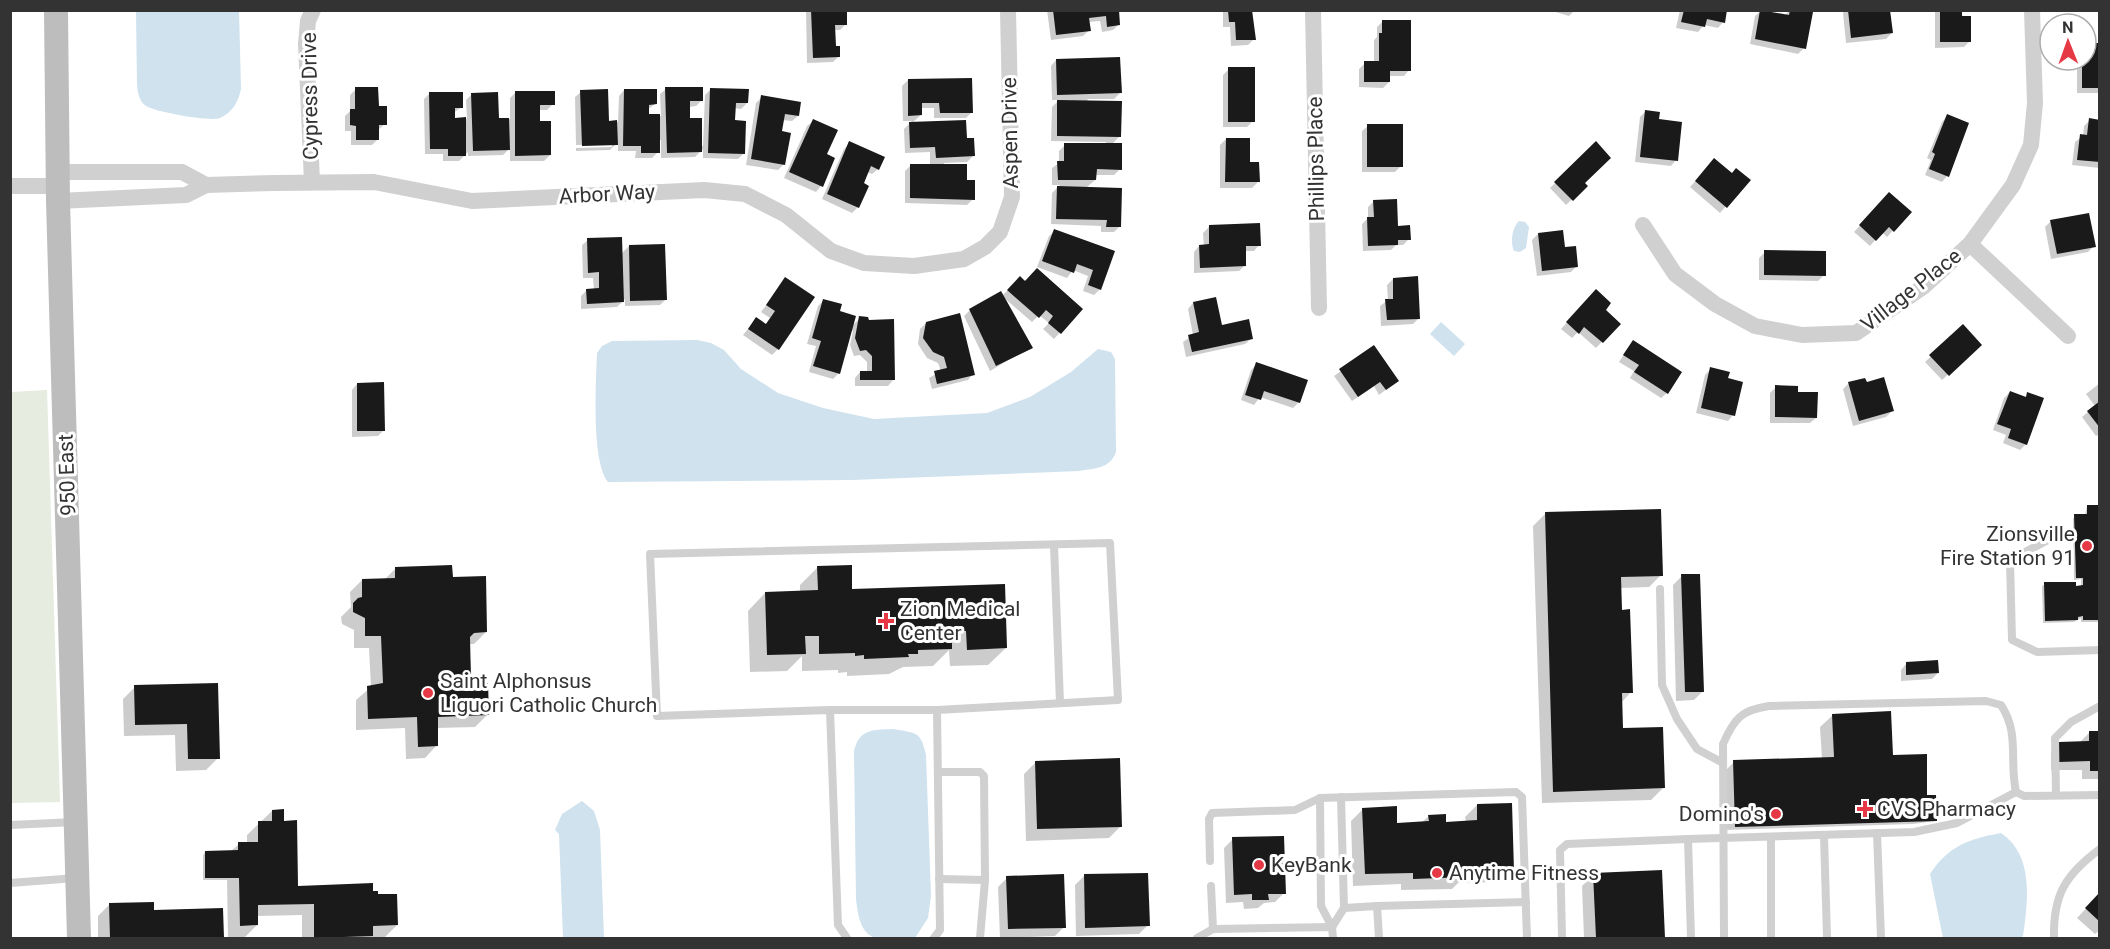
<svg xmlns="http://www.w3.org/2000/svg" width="2110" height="949" viewBox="0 0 2110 949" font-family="Roboto,sans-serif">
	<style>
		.green { fill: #e6ecdf }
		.water { fill: #cfe2ee }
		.shadow { fill: #0003 }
		.building { fill: #1a1a1a }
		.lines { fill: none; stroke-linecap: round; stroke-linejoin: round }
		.lane { stroke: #d0d0d0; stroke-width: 8 }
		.street { stroke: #d0d0d0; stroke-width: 16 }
		.secondary { stroke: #bdbdbd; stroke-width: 24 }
		.poi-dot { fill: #e63946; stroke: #fff; stroke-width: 2 }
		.labels { text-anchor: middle; stroke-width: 6; stroke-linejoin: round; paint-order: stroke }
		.street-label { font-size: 21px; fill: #333; stroke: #fff }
		.poi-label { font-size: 21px; fill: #333; stroke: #fff; text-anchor: start }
	</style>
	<rect width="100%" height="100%" fill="#fff"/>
	<path class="green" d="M47,390L60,802L11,803V392Z"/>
	<g class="water">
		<path d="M136,11H239L241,89C238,102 233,112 220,118C210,122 156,112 146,106C139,101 138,94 137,85Z"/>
		<path d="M1519,221L1525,222L1529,227L1526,248L1520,252L1514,251C1510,242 1512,228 1519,221Z"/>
		<path d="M1441,322L1465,344L1454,356L1430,334Z"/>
		<path d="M697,340L711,343L724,350L741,369L778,393L823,408L874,419L987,413L1030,397L1071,372L1098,349L1111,352L1115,359L1116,452C1110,469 1095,468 1079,471L852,480L608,482C591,461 596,381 597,353L602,346L612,341Z"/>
		<path d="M893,729C916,733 921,731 926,755L931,896L928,918L915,938C875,939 861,946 856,899L854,751C859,729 872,730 893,729Z"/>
		<path d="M582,801L594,811L600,830L604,938H563L559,834L555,830L562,814Z"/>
		<path d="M2001,833C2034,855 2028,901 2023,936L2020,938H1943L1930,874C1948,846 1969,839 2001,833Z"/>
	</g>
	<g class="shadow">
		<path d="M806,10H845L846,24L840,30H834V47L839,56L833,62L807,63Z"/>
		<path d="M1047,10H1117L1119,24L1113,30L1102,32L1100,21L1088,22L1089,30L1083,36L1051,40Z"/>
		<path d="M1212,10H1252L1254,39L1248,45L1231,46L1230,27H1223V11Z"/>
		<path d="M1549,10H1575L1569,16Z"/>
		<path d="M1680,10H1726L1723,22L1718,28L1704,25L1698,32L1676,28Z"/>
		<path d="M1790,10L1811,13L1804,48L1798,54L1750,44L1755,16L1761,11L1785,15Z"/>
		<path d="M1845,10H1889L1892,33L1886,39L1846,43L1843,13Z"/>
		<path d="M1935,10H1961L1969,42L1964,47L1935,48Z"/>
		<path d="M1383,21L1409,70L1404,76H1389V82L1383,88L1359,87V69L1365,63H1374V40L1377,37V27Z"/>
		<path d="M2088,44H2100V93H2077V67L2086,60Z"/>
		<path d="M1056,60L1120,93L1114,99H1087L1120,136L1111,145L1120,169L1114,175H1095V180L1086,188L1120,226L1114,232H1101V226L1051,224L1052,193L1060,185H1052V168L1059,163V151L1065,145H1106V142L1051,141L1052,107L1059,100H1052L1051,66Z"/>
		<path d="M1229,69L1253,121L1247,127H1223V75Z"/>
		<path d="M908,80L972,112L966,118H934V108H921V115L912,123L966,140L973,156L967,162L944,163V165L966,182L973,199L967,205L905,203V171L911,165H930V152L905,153L904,129L912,121H903L902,86Z"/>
		<path d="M356,89L377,107L385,124L378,130V139L372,145H351V131H345V116L350,111V95Z"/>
		<path d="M666,89L701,101L696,106L689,107V120L701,146H703L705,95L711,89L747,103L741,109L734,108V122L744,153L738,159L703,158V149L695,157L661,158V140H658V152L652,158H635L636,151H618V142L610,150L576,151V148L612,147V144L576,145L575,97L581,92L608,122H618L619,96L624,90L655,104L647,110V115L661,116L660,94Z"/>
		<path d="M430,93L462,107L453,113V119H467L466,100L472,94L498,120L510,119V98L515,93L553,104L547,110H538V123L550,155L544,161H510V148L503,155L468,156V152L459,161H443V154H425L424,99Z"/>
		<path d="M762,97L798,116L792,121L782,120L780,133L784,164L778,170L746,165L756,103Z"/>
		<path d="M1645,112L1658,121L1676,160L1671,166L1635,162L1640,117Z"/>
		<path d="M1947,116V176L1942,182L1925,175L1931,160L1927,158L1942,122Z"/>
		<path d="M2090,120L2100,121V168L2072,165L2075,142L2083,136L2084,126Z"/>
		<path d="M813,121L825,155L821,186L816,192L784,178L807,126Z"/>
		<path d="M1368,126L1401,166L1395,172H1362V131Z"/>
		<path d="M1226,139L1249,164L1258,182L1252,188H1220V145Z"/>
		<path d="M850,143L878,169L872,174L867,172L858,207L852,213L822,199L844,149Z"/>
		<path d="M1596,144L1583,183L1586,186L1566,205L1550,188Z"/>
		<path d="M1709,166L1749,180L1720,213L1690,187Z"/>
		<path d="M1890,194L1910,212L1887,237L1882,232L1870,246L1854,232Z"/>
		<path d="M1374,201L1409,239L1403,245H1396L1391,250L1363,251L1362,224L1368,218V207Z"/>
		<path d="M2051,221L2094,246L2088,252L2051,259L2045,227Z"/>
		<path d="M1209,227L1259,245L1254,251H1244L1245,265L1239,271L1194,273V252L1199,246H1204L1203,233Z"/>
		<path d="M1055,231L1113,252L1100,289L1094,295L1083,291L1088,276L1073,270L1067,278L1037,267L1049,236Z"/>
		<path d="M1538,234L1564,249L1577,266L1571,272L1537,276L1532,240Z"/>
		<path d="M588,240L621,254L629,246L666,299L660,305L625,306V299L617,307L581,309V296L587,290H594L593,278H583L582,245Z"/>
		<path d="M1765,252L1824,275L1818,281L1759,280V258Z"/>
		<path d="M1020,278L1081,309L1054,339L1043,329L1049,323L1039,315L1032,322L1003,297L1031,347L990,371L964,316L970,310L1002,296Z"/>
		<path d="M786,279L778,349L772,355L743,335L756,319L765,325L770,318L761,312Z"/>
		<path d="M1393,279L1419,318L1413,324L1381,326L1380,306L1388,300L1387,285Z"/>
		<path d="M1590,297L1619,324L1596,348L1578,332L1572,338L1561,329Z"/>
		<path d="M824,300L852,326L860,318L893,380L888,386H855V378L860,372H867V362L860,355L854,356L850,345L853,331L851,330L839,373L833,379L809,372L816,346L807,344L818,306Z"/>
		<path d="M1193,303L1221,327L1251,339L1245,344L1186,357L1183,342L1193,335L1188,309Z"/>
		<path d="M926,323L973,374L968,380L932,389L929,378L941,371L938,363L927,358L918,344L920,329Z"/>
		<path d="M1963,326L1980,345L1942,380L1925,362Z"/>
		<path d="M1374,347L1397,381L1379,395L1374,386L1352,401L1334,376Z"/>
		<path d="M1628,348L1667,393L1661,398L1630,378L1634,371L1619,362Z"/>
		<path d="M1257,364L1299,402L1293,408L1260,397L1254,405L1241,400L1251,370Z"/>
		<path d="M1711,369L1727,380L1733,415L1728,421L1696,413L1705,375Z"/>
		<path d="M1849,383L1892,411L1886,417L1853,426L1843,389Z"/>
		<path d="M2100,383V434L2096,436L2082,417L2095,406L2086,394Z"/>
		<path d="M357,384L384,430L378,436L352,437V390Z"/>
		<path d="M1776,387L1797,393L1816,418L1810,423H1770V393Z"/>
		<path d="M2010,392L2024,398L2028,394L2026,444L2020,450L2003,443L2006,435L1993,430L2004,398Z"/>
		<path d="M2087,506H2100V622H2081V618L2074,622L2043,623L2042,586L2045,584L2081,587V579L2074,580L2073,518L2085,515Z"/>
		<path d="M1545,514L1661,575L1649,587L1620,588L1631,692L1621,703L1622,730L1663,788L1651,800L1542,803L1533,526Z"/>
		<path d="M396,568L451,579L486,632L474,644H469L472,682L487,715L475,727L436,728L437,745L425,758L406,759L405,728L356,730V700L371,687L369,648H354V630L342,624L341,617L351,607L350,592L362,580H384Z"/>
		<path d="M817,568L851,590L1004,585L1006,648L988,665L950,666L949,650L933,666L903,667L889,674L847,676V672L838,673V670L802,671V656L787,671L750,672L748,611L765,593L800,592V585Z"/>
		<path d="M1682,576L1703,691L1694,700L1676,701L1673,585Z"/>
		<path d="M1906,664L1938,673L1932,679L1901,681V670Z"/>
		<path d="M217,685L218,758L206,770L176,771L175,735L124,736L123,699L135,687Z"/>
		<path d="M1833,715L1891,757L1925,797L1935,821L1913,824L1724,830L1722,774L1734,762L1822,759L1820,727Z"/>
		<path d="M2089,733H2100V779H2082V770H2051V752L2060,743L2080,742Z"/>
		<path d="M1036,762L1121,826L1109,838L1026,841L1024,774Z"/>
		<path d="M1477,805L1513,870L1501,882L1458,883L1452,889L1401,890V884L1353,886L1351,821L1363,809L1395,824L1421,823L1429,816L1445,823L1466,822L1465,817Z"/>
		<path d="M272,811L282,822L297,887L372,892L397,925L385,937L302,938V915L257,916V925L245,937H228L227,880H203V855L205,852L231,851L239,844L247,843V835Z"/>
		<path d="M1233,839L1284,893L1275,902L1264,903L1258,908L1244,909L1243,902L1226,903L1224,848Z"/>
		<path d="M1661,871L1663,938H1584L1582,886L1594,874Z"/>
		<path d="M1084,876L1148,925L1139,934L1076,936L1075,885Z"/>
		<path d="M1007,878L1064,927L1055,936L1000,938L998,887Z"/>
		<path d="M2100,894V930L2095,934L2077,918Z"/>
		<path d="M110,904L153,911L221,909L222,938H98V916Z"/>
	</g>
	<g class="building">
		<path d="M811,10H847V25H835L836,46H840V57L813,58Z"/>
		<path d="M1053,10H1119L1120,25L1107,27L1106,16L1089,18L1091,31L1056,35Z"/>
		<path d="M1228,10H1252L1256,40H1236L1235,22H1229Z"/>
		<path d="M1684,10H1727L1725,23L1707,19L1705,27L1681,22Z"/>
		<path d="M1760,10L1789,15L1790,10L1813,12L1806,49L1755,39Z"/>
		<path d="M1848,10H1890L1893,33L1851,38Z"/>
		<path d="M1940,10H1962V16H1971V42H1940Z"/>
		<path d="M1382,20H1411V71H1390V82H1364V61H1379V33H1382Z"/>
		<path d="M2088,43H2100V88H2082V60H2088Z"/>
		<path d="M1120,57L1122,93L1057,95L1056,59Z"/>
		<rect x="1228" y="67" width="27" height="55"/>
		<path d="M972,78L973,113H940L939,103H922V115L908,116V79Z"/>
		<path d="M355,87H378L379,106H387V125H379V140H356V126L350,125V109H355Z"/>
		<path d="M665,87H703V101H690V118H702V152L667,153Z"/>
		<path d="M710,88L749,89L748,103H736L735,120L746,121L745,154L708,153Z"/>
		<path d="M608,89L609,121L617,120L618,145L582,146L580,90Z"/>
		<path d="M624,89H657V104L649,105V114H660V153H641V146H623Z"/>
		<path d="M515,91H555V105H540V121H551V155L515,156Z"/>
		<path d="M429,92H463V108H455V118L466,117V156H448V149H430Z"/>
		<path d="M498,92L499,118H509L510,150L473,151L471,93Z"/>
		<path d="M761,95L801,102L799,116L785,114L782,131L791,133L785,165L751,159Z"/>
		<path d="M1057,100L1122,101L1121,137L1057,136Z"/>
		<path d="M1645,110L1660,112L1659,119L1682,122L1678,161L1640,157Z"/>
		<path d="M1947,114L1969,123L1949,177L1929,169L1935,154L1932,152Z"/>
		<path d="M2089,118L2100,120V162L2077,160L2080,134L2087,135Z"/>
		<path d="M813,119L838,130L827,154L835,158L823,187L789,172Z"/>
		<path d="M966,120L967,138H974L975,156L936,158L935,147L910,148L909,122Z"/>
		<rect x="1367" y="124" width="36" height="43"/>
		<path d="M1226,138H1250V162H1259L1260,182H1225Z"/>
		<path d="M849,141L885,157L879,170L871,166L864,183L869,186L859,208L827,194Z"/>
		<path d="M1596,141L1611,158L1585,183L1588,186L1573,201L1554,182Z"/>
		<path d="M1064,143H1122V170L1097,169L1096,180H1058L1057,161H1064Z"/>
		<path d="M1714,158L1732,173L1736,168L1751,180L1727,208L1695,181Z"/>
		<path d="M910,164H967V180H975V200L910,198Z"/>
		<path d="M1057,186L1122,188L1121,227H1106L1107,220L1056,219Z"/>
		<path d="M1889,192L1912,212L1894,232L1889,227L1876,241L1859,225Z"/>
		<path d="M1397,199L1398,226L1410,225L1411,240H1398V245L1368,246L1367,217H1374L1373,200Z"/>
		<path d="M2089,213L2096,247L2057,254L2050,220Z"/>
		<path d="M1260,223L1261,246H1246V266L1200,268L1199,245L1209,244V225Z"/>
		<path d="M1054,229L1115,251L1101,290L1088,285L1093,270L1077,264L1074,273L1042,261Z"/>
		<path d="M1563,230L1565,247L1576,246L1578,267L1542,271L1538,233Z"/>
		<path d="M622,237L624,302L587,304L586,289L599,288V272L588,273L587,238Z"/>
		<path d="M665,244L667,300L630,301L629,245Z"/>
		<path d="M1764,250L1826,251V276L1764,275Z"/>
		<path d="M1037,268L1083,309L1061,334L1048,323L1053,316L1046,310L1039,318L1007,290L1020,276L1025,281Z"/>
		<path d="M1418,276L1420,319L1387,320L1385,299H1393V278Z"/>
		<path d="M785,277L815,297L779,350L748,329L756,317L766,324L775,311L766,305Z"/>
		<path d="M1596,289L1611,303L1606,310L1621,324L1603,343L1584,327L1579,334L1566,322Z"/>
		<path d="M1001,291L1033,348L996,366L969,309Z"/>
		<path d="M1216,297L1222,325L1249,319L1253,339L1192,352L1188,335L1199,332L1193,302Z"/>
		<path d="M823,299L842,304L840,311L856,316L840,374L813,366L821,341L812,338Z"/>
		<path d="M960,313L975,375L937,384L934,371L947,368L944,357L933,352L923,338L926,322Z"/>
		<path d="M859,316L868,317L869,320L894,319L895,380H860V371H872V356L866,350L860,351L855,338Z"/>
		<path d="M1963,324L1982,345L1949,376L1929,355Z"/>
		<path d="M1633,340L1682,372L1668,394L1634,372L1639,365L1623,355Z"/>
		<path d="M1374,345L1399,381L1386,390L1380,382L1358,397L1339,369Z"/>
		<path d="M1256,362L1308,380L1300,403L1264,391L1261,400L1245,395Z"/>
		<path d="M1710,367L1730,372L1728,378L1743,382L1735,416L1701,408Z"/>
		<path d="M1884,377L1894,411L1859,421L1848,382L1865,378L1867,382Z"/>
		<path d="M384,382L385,431H357V383Z"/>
		<path d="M1775,385L1798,386V392H1818L1817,418L1775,417Z"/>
		<path d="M2010,391L2026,397L2027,392L2044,398L2027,445L2008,438L2011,429L1997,424Z"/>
		<path d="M2100,401V428L2087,411Z"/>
		<path d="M2087,505H2100V620H2083V616L2078,617V620L2045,621L2044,582H2076V586L2083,585V578H2076L2074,514H2087Z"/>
		<path d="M1661,509L1663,576L1621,577L1622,610L1630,609L1633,693H1622L1623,728L1663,727L1665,788L1553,792L1545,512Z"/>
		<path d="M452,565L453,577L486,576L487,632L474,633L470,637L471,681L488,683L489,715L438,717V746L418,747L417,717L368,719L367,686L383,683L381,636H365V618L353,612V603L358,598L362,597V579L395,578V567Z"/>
		<path d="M852,565V589L1005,584L1007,648L967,650L966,631H952V649L918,650V654H908L909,657L864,659V655L855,656V653L819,654V636H805L806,654L767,655L765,592L818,590L817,566Z"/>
		<path d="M1681,574H1700L1704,692H1685Z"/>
		<path d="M1938,660L1939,673L1906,675V662Z"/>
		<path d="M218,683L220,759H188L187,724L135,725L134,685Z"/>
		<path d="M1891,711L1893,755L1927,754V795H1936L1937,821L1735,827L1733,760L1834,757L1832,714Z"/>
		<path d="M2089,731H2100V771H2090V761L2059,762V742L2089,741Z"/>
		<path d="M1120,758L1122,827L1037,829L1035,761Z"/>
		<path d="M1512,803L1514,871L1466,872V877L1413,879V873L1365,874L1362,808L1397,806V823L1429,821L1428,815L1446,814V822L1477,820V804Z"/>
		<path d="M284,809V821L297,820L298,886L373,883V891H378V894H397L398,925L373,926V936L314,938V904L258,905V925L240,926L239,878H205V851L238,850V842H258V821H272V810Z"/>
		<path d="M1284,836L1286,894H1268L1269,900H1252V894L1234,895L1232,837Z"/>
		<path d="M1662,870L1665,938H1596L1593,873Z"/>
		<path d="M1148,873L1150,926L1085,928L1084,874Z"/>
		<path d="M1064,874L1066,928L1008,929L1006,876Z"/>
		<path d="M2100,892V922L2085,908Z"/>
		<path d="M154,902V910L223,908L224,938H110L109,903Z"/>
	</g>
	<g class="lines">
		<g class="lane">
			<path d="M2048,540L2010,560L2012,640L2037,652L2100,650"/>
			<path d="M1054,545L1060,703"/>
			<path d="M1660,589L1662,685L1677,719L1697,749L1723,763"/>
			<path d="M830,710H937"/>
			<path d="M938,772H980L984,776L985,880"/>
			<path d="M2056,795L2055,738L2071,722L2100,706"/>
			<path d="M1320,798L1321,906L1332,927"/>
			<path d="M10,825L75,822"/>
			<path d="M1877,833L1881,938"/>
			<path d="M1824,835L1827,938"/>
			<path d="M1771,837V938"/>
			<path d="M1688,839L1914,832L1957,823L2016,792"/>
			<path d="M1210,861L1209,819L1212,813L1295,810L1320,798L1516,792L1522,797L1527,938"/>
			<path d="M939,879L985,880L980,938"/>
			<path d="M10,883L76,878"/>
			<path d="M1211,886L1213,929"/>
			<path d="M1377,906L1526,902"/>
			<path d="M1344,908L1377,906L1379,938"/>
			<path d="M1332,927L1344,908L1341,797"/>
			<path d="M847,938L838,925L830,710L657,716L650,554L1110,543L1118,700L937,710L940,930L934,938"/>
			<path d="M1197,938L1213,929L1332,927L1333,938"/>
			<path d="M1562,938L1560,850L1567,844L1688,839L1691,938"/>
			<path d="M1724,938L1723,744C1734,719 1741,710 1769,706L1986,701L2001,705C2020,734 2009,760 2016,792L2024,796L2100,795"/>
			<path d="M2054,938C2053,895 2065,875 2100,849"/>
		</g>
		<g class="street">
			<path d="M1313,10L1319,308"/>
			<path d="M57,172H182L206,185"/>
			<path d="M312,182L306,44L308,21L313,10"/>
			<path d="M10,186H58"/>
			<path d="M58,201L186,195L206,185L275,183L374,182L472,201L704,190L745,194L786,215L831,251L864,263L914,266L964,259L985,247L1000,232L1012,197L1008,10"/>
			<path d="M1643,225L1675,274L1715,304L1755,326L1802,335L1856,333L1923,287L1970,244L2013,185L2031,145L2035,103L2032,10"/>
			<path d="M1970,244L2068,336"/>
		</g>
		<path class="secondary" d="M56,10L58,201L79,938"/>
	</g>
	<g class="poi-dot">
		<circle cx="2087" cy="546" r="6"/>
		<path d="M883 612h6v6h6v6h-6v6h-6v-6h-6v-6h6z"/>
		<circle cx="428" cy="693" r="6"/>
		<path d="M1862 800h6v6h6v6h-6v6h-6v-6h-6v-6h6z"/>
		<circle cx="1776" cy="814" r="6"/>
		<circle cx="1259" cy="865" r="6"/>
		<circle cx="1437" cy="873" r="6"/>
	</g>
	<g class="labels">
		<g class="street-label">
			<text transform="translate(310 96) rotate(-91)" y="7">Cypress Drive</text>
			<text transform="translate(1010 133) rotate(-91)" y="7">Aspen Drive</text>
			<text transform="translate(1316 159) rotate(-91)" y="7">Phillips Place</text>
			<text transform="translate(607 194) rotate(-3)" y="7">Arbor Way</text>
			<text transform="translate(1911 290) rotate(-38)" y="7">Village Place</text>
			<text transform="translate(67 475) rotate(-92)" y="7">950 East</text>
		</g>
		<g class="poi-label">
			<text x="2075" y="541" text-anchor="end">Zionsville<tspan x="2075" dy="24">Fire Station 91</tspan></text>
			<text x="900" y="616">Zion Medical<tspan x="900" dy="24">Center</tspan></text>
			<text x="440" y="688">Saint Alphonsus<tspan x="440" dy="24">Liguori Catholic Church</tspan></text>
			<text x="1877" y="816">CVS Pharmacy</text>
			<text x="1764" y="821" text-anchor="end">Domino's</text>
			<text x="1271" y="872">KeyBank</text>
			<text x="1449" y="880">Anytime Fitness</text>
		</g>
	</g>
	<rect width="2110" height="949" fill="none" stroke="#333333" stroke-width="24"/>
	<g transform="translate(2068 42) rotate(359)"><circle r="28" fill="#ffffff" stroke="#adadad" stroke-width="1.5"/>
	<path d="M0-4.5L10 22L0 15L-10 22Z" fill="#e63946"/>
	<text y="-9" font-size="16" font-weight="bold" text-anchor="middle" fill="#333333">N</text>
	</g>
</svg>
